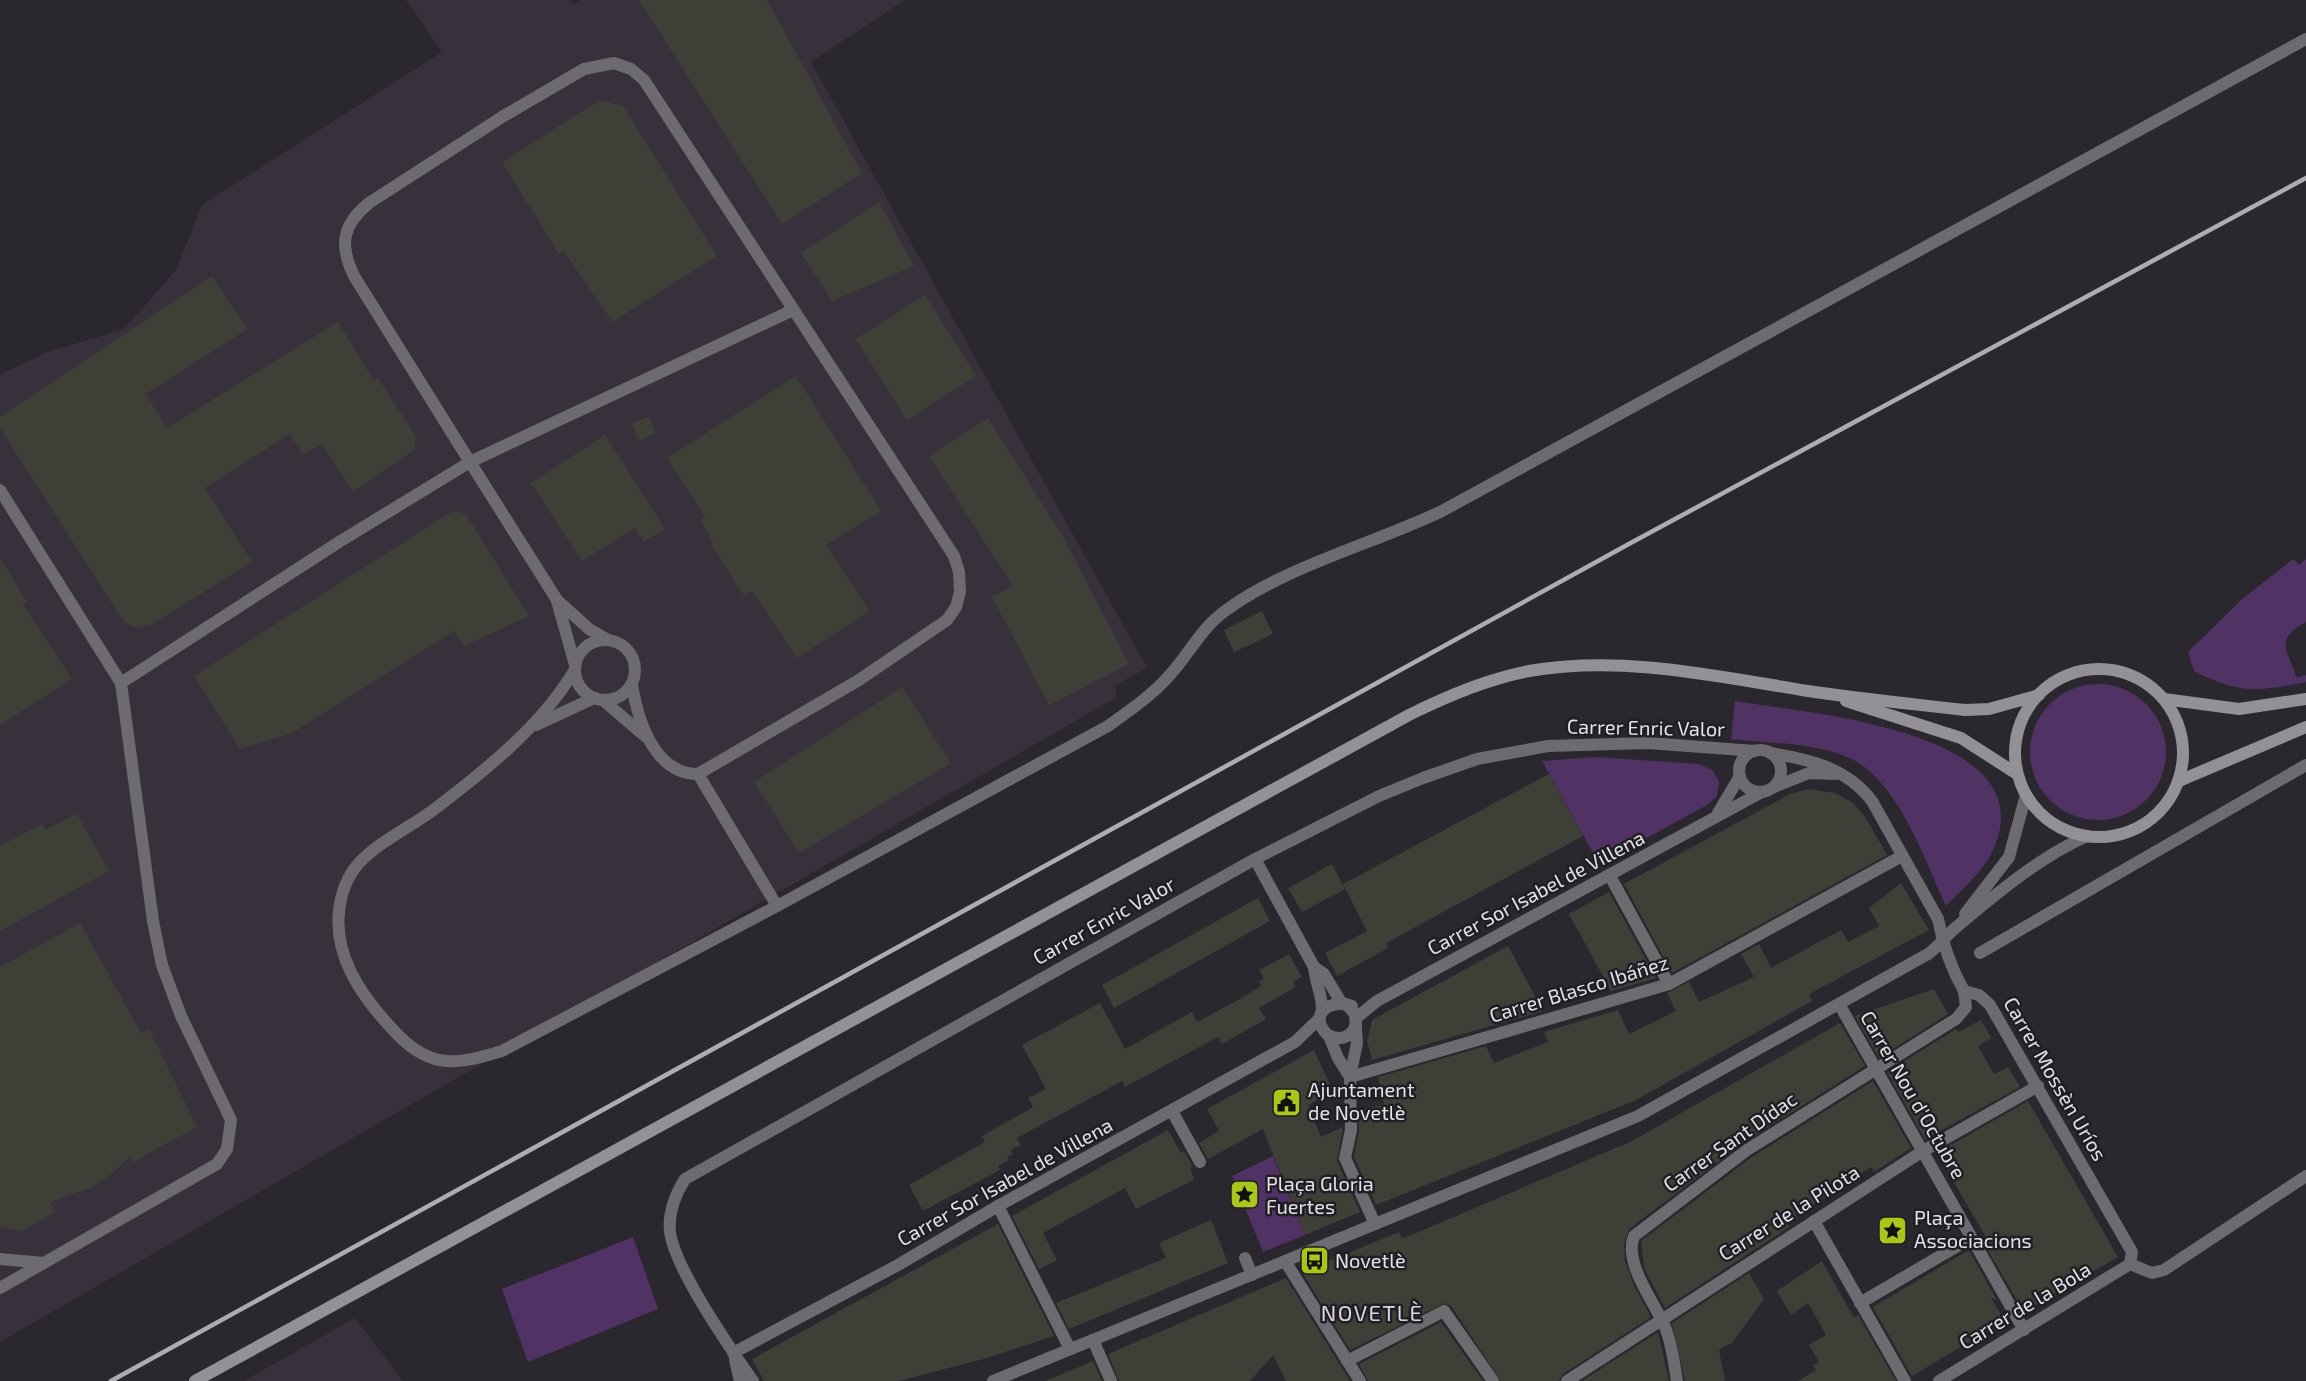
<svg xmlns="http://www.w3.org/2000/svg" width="2306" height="1381" viewBox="0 0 2306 1381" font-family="'Exo 2',sans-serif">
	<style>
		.built { fill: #38313c }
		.green { fill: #503264 }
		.building { fill: #3e4038 }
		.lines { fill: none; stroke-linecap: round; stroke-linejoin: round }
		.pedestrian { stroke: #6d6b6f; stroke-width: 12 }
		.minor { stroke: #6d6b6f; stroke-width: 12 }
		.tertiary { stroke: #6d6b6f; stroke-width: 12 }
		.secondary { stroke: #939096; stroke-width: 12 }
		.rail { stroke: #afacb1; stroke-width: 4.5 }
		.labels { text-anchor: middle; stroke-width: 5; stroke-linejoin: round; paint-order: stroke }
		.street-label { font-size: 20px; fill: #e4e2e6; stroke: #221e25 }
		.poi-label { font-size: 20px; fill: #e4e2e6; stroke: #221e25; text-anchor: start }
		.quarter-label { font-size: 22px; letter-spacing: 1.5px; fill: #dbd6e0; stroke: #221e25 }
	</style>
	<rect width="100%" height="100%" fill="#2b272e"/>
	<g class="built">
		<path d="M406,0H570L574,4L580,0H905L811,62L1147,668L1114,686L1117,697L0,1342V375L47,352L124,329L176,270L202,205L442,52Z"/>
		<path d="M355,1318L403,1381H244Z"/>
	</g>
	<g class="green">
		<path d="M2293,559L2299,565L2306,559V622C2274,639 2287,650 2297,678L2306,675V682C2258,692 2239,694 2194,671L2188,652L2241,600Z"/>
		<circle cx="2098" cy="752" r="68"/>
		<path d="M1735,701C1804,713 2048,730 1993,850C1984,871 1962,889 1946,906C1924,859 1897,776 1845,756C1813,743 1766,743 1731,739Z"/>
		<path d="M1595,757L1699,764L1712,770L1719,781L1717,796L1707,805L1599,864L1542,761Z"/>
		<path d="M1273,1156L1305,1235L1263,1252L1232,1176Z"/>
		<path d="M633,1237L658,1309L528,1362L502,1289Z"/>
	</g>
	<g class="building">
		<path d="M639,0H767L862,173L782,224Z"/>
		<path d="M600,100L623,106L717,256L612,322L564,251L559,254L502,162Z"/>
		<path d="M879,202L914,266L832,301L801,253Z"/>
		<path d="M212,276L247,329L146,394L167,428L338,322L374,381L378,378L416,437L414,450L353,492L322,444L303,455L290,434L205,488L252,562L151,625L136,628L124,622L0,428V417Z"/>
		<path d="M925,295L976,376L907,420L856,339Z"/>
		<path d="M796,376L881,511L826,545L870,611L797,658L752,591L744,596L711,544L713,542L700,520L705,517L667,458Z"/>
		<path d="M649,417L656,433L638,441L632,423Z"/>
		<path d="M988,418L1062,535L1129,664L1049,705L992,597L1013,586L929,456Z"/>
		<path d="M605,435L665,529L644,542L635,528L582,561L531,483Z"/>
		<path d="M458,511L467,516L529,616L464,646L454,631L292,733L240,749L194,676L448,514Z"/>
		<path d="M0,558L27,602L23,604L72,679L0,725Z"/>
		<path d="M1262,611L1273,634L1234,652L1224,630Z"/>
		<path d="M902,687L951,763L799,853L754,782Z"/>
		<path d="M1549,774L1583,836L1386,943L1388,948L1337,976L1325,953L1367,931L1343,884Z"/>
		<path d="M1808,789L1835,793L1853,803L1866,818L1887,855L1672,973L1624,884L1790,794Z"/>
		<path d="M77,814L109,871L0,931V846L42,824L45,830Z"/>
		<path d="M1332,864L1345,889L1302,912L1288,888Z"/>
		<path d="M1901,883L1929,930L1809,994L1812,1001L1636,1100L1376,1205L1354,1157L1359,1131V1111L1384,1104L1378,1077L1486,1046L1494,1063L1548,1042L1544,1032L1618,1010L1629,1034L1676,1011L1667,993L1689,982L1699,1002L1754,977L1741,954L1759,944L1771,968L1841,930L1848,942L1879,926L1869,908Z"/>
		<path d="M1609,892L1656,978L1611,991L1569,914Z"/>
		<path d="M1258,898L1270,921L1114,1008L1102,985Z"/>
		<path d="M80,923L141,1033L149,1029L197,1127L133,1162L130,1157L108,1177L90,1188L50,1202L56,1212L21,1231L0,1227V967Z"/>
		<path d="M1508,946L1543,1011L1372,1060L1367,1041L1372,1020Z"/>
		<path d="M1289,954L1302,977L1293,982L1296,987L1259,1008L1266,1019L1222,1044L1218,1037L1125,1087L1122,1081L1017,1138L1021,1145L1011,1150L1013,1154L1007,1157L1009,1160L998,1166L1000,1170L923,1211L909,1185L985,1142L982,1136L1033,1107L1028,1098L1046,1089L1022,1045L1100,1003L1125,1049L1192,1012L1197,1022L1240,999L1261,986L1259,982L1264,979L1259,970Z"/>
		<path d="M1934,989L1948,1014L1879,1058L1855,1016Z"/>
		<path d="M1981,1020L1991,1038L1978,1046L1994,1074L2008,1067L2020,1087L1925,1139L1887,1072L1956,1029L1958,1032Z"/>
		<path d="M1840,1023L1865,1066L1743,1143L1629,1229L1624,1245L1625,1261L1634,1286L1651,1317L1563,1374L1559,1381H1501L1451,1306L1445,1303L1350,1350L1302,1272L1399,1232L1402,1239L1630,1142Z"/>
		<path d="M1314,1050L1333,1091L1308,1105L1321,1137L1343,1127L1337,1161L1360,1212L1305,1235L1263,1129L1208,1159L1199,1143L1219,1131L1207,1109Z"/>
		<path d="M1873,1081L1911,1148L1874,1172L1871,1167L1828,1195L1786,1222L1789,1227L1665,1308L1644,1268L1641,1241L1752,1157Z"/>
		<path d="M2028,1101L2118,1257L2031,1307L2019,1304L1983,1242L1987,1239L1937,1153Z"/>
		<path d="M1168,1130L1181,1153L1184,1151L1193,1167L1190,1168L1194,1180L1136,1209L1125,1188L1043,1233L1057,1260L1039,1269L1012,1216Z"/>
		<path d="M1211,1220L1228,1263L1069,1329L1056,1303L1166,1258L1159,1243Z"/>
		<path d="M998,1224L1054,1336L987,1358L899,1381H764L752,1359Z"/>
		<path d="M1969,1250L1997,1300L1991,1298L2004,1321L1912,1376L1873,1307Z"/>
		<path d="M1822,1261L1854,1318L1858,1315L1896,1381H1798L1816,1370L1813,1365L1819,1362L1809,1345L1826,1335L1808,1303L1791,1315L1777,1291Z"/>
		<path d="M1749,1273L1764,1299L1733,1342L1719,1350L1725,1381H1685L1672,1323Z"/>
		<path d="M1286,1278L1350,1381H1286L1273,1355L1250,1381H1119L1108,1354Z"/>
		<path d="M1441,1322L1483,1381H1368L1359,1364Z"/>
		<path d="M1658,1332L1669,1381H1582Z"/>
		<path d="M1093,1361L1102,1381H1045Z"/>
	</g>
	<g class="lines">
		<path class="pedestrian" d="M1980,953L2306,765"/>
		<g class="minor">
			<path d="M0,490L121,683L153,921L162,965L181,1016L231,1120L227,1149L217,1164L0,1288"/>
			<path d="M557,601L575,665"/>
			<circle cx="605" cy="670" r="30"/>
			<path d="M608,640L589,629L557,600L470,462L793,310"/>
			<path d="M574,671C541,726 487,769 436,808C411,827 381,840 359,863C351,872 345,884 342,895C327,950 361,997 398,1035C432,1070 459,1064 502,1051L777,906L698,774"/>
			<path d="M121,683L339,542L470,462L354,276C339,245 342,225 369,203L502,117L584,69L614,63L631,69L644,80L954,556L959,572L960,592L956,607L947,620L859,680L698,774C654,774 638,720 632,685"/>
			<path d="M604,701L646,737"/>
			<path d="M536,725L594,698"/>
			<circle cx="1760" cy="771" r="21"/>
			<path d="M1770,753C1809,759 1847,768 1872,801L1938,919C1943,945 1951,968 1964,991L1979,995L1990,1005L2132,1252L2130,1264"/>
			<path d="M1774,787L1809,773L1835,774"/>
			<path d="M1718,813L1740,776"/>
			<path d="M1255,859L1314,967C1315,983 1323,995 1322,1012"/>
			<path d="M1610,876L1669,984"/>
			<path d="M777,906L1108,726C1129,711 1151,696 1168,677C1189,655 1200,629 1225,611C1286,566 1373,544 1442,511L2306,39"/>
			<path d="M1314,967L1324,974L1341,1002"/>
			<path d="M1346,1004L1355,1014L1357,1043L1350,1077L1351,1130L1345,1158L1375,1224"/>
			<path d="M1839,1004L2024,1330"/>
			<path d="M1352,1006C1329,998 1307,1015 1328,1035C1340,1041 1352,1038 1356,1024"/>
			<path d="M1356,1018L1377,1001L1762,792"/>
			<path d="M1329,1036L1338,1058L1350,1077"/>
			<path d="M1350,1077L1669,984L1902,856"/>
			<path d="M1172,1111L1200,1162"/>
			<path d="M998,1206L1070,1349"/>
			<path d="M1814,1221L1905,1381"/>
			<path d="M1245,1258L1252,1275"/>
			<path d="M0,1259L44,1263"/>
			<path d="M1285,1261L1360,1381"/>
			<path d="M2130,1264L2152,1273L2164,1270L2306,1176"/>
			<path d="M1860,1303L1971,1238"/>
			<path d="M1093,1340L1111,1381"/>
			<path d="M733,1353L898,1265L998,1206L1295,1042L1320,1018"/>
			<path d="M735,1360L740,1381"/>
			<path d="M1347,1361L1444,1311L1493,1381"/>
			<path d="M753,1381C730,1348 675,1269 670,1232C668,1212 675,1195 685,1179L1255,859L1379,796L1423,778L1477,759L1548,746L1648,743L1755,751"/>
			<path d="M1567,1381L1923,1151L2038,1086"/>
			<path d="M1677,1381C1674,1363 1672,1344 1665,1327C1655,1303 1623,1263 1634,1236L1747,1150L1956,1019L1966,1007L1964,991"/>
			<path d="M1939,1381L2130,1264"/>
		</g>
		<g class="tertiary">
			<path d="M1965,914L2009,857L2026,795"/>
			<path d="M993,1381L1638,1116L1928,954C1938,947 1945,937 1954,929C1995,895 2039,857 2087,836"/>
		</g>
		<g class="secondary">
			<circle cx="2099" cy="753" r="84"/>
			<path d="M2164,699L2239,709L2306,699"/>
			<path d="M1846,701L1961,738L2017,774"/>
			<path d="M2179,781L2306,727"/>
			<path d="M195,1381L1409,715C1447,696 1487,679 1529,671C1622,655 1715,676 1808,691C1860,699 1913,704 1965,710L1989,709L2039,695"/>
		</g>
		<path class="rail" d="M111,1381L1627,545L2306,178"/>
	</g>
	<defs>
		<symbol id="civic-square" viewBox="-11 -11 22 22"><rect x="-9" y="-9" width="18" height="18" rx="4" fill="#a9c71b" stroke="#221e25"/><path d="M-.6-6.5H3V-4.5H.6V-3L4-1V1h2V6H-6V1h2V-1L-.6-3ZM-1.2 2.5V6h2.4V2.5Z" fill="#111"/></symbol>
		<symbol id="sight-square" viewBox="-11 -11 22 22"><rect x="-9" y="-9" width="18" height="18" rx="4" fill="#a9c71b" stroke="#221e25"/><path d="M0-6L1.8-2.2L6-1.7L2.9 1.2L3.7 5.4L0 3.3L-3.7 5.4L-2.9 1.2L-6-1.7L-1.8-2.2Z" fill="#111"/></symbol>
		<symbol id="bus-square" viewBox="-11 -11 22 22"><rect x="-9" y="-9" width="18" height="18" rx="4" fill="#a9c71b" stroke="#221e25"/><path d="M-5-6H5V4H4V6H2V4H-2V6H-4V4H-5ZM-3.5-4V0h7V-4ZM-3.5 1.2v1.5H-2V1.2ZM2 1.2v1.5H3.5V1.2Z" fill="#111"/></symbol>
	</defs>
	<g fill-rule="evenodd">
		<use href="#civic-square" x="1270" y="1086" width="33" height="33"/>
		<use href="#sight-square" x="1228" y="1178" width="33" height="33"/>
		<use href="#sight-square" x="1876" y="1214" width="33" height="33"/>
		<use href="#bus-square" x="1298" y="1244" width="33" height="33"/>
	</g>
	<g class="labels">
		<g class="street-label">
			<text transform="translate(1646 728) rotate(1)" y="7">Carrer Enric Valor</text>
			<text transform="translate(1536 893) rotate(-28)" y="7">Carrer Sor Isabel de Villena</text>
			<text transform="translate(1104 921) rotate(-29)" y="7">Carrer Enric Valor</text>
			<text transform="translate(1579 989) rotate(-17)" y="7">Carrer Blasco Ibáñez</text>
			<text transform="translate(2055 1079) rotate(60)" y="7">Carrer Mossèn Uríos</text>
			<text transform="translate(1913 1095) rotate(60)" y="7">Carrer Nou d'Octubre</text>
			<text transform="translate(1730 1142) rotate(-35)" y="7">Carrer Sant Dídac</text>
			<text transform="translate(1005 1182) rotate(-29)" y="7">Carrer Sor Isabel de Villena</text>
			<text transform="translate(1789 1213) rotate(-32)" y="7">Carrer de la Pilota</text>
			<text transform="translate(2025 1306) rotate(-31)" y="7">Carrer de la Bola</text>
		</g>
		<g class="poi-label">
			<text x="1308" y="1097">Ajuntament<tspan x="1308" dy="23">de Novetlè</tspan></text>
			<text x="1266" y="1191">Plaça Gloria<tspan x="1266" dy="23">Fuertes</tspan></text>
			<text x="1914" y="1225">Plaça<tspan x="1914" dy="23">Associacions</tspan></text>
			<text x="1335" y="1268">Novetlè</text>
		</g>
		<g class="quarter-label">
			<text x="1372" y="1321">NOVETLÈ</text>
		</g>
	</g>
</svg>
